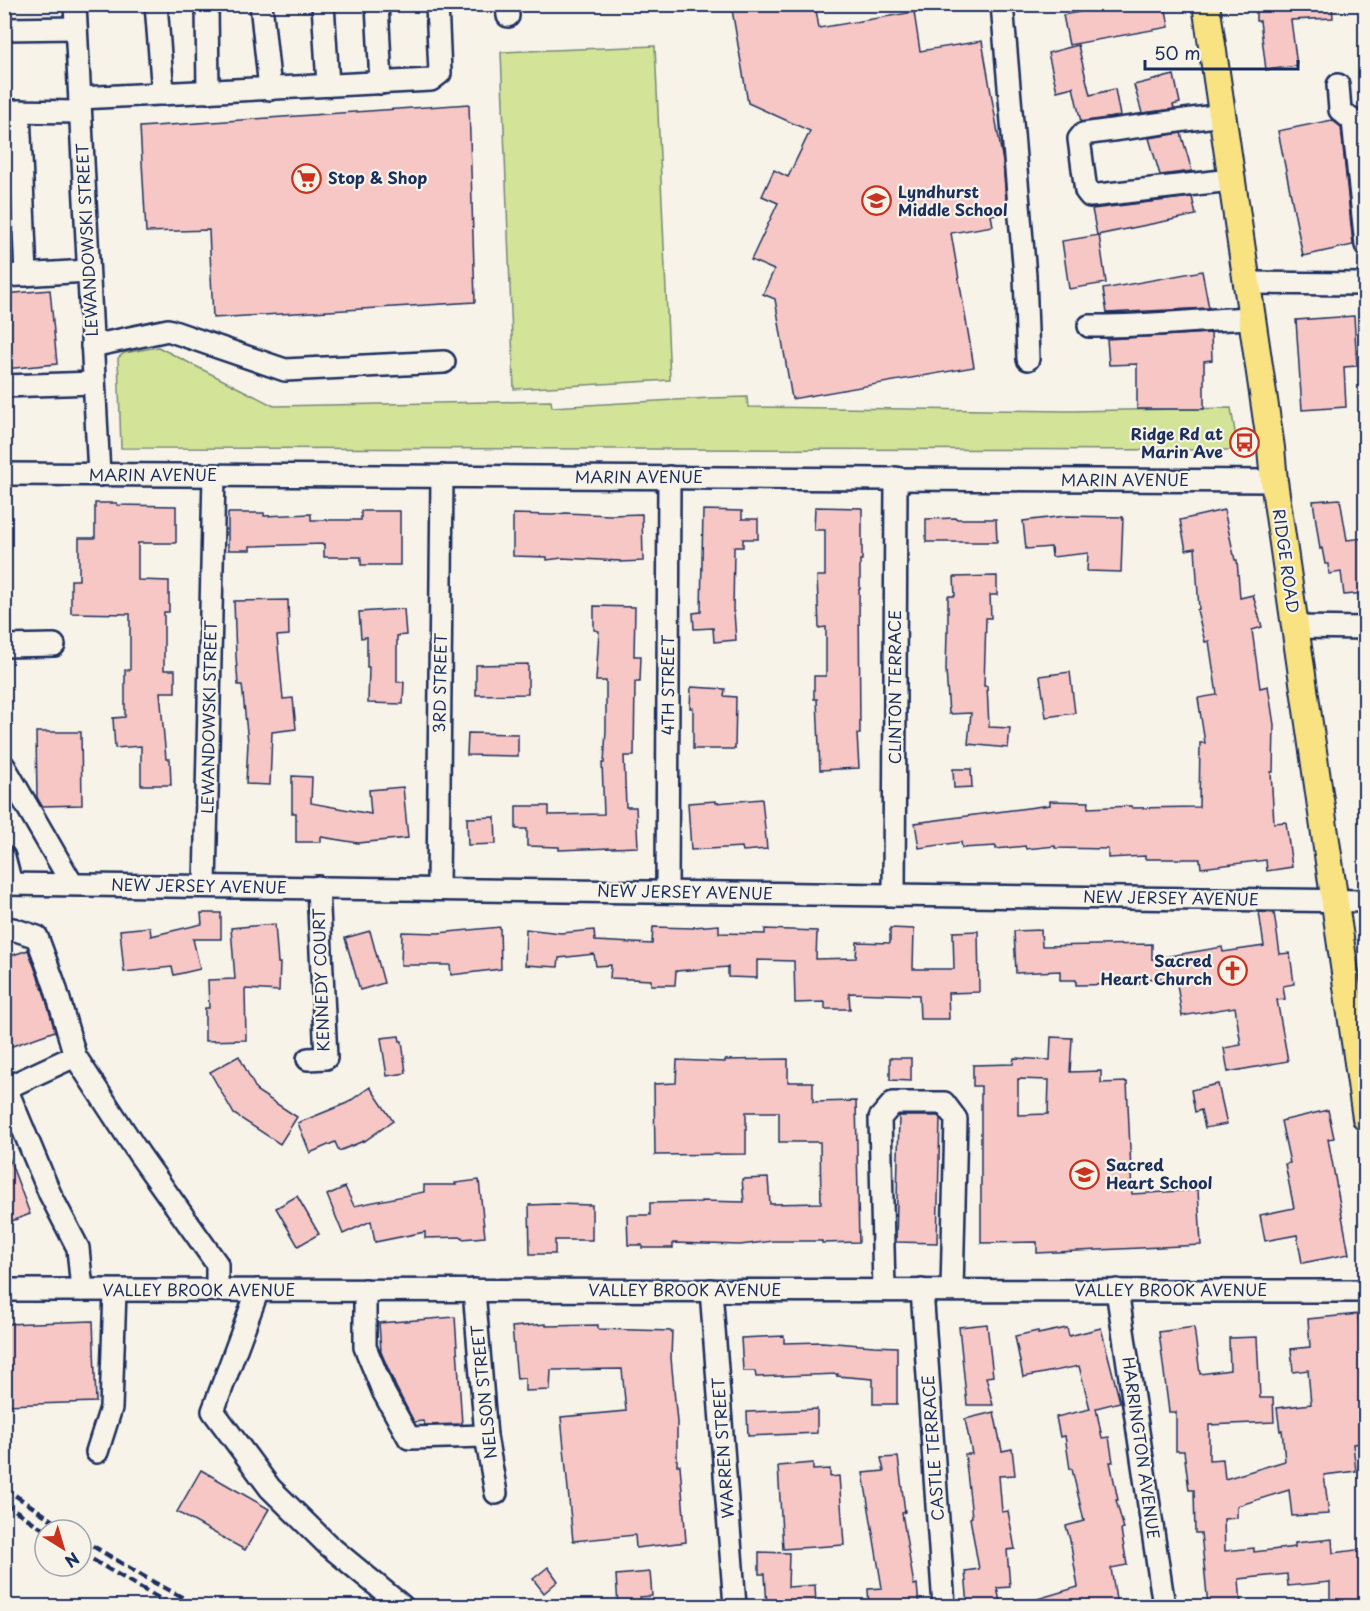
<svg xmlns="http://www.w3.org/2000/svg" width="1370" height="1611" viewBox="0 0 1370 1611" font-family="'Playpen Sans',sans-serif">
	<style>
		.green { fill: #d3e397; stroke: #77897a; stroke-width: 1.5 }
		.building { fill: #f7c7c5; stroke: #1b2f5e; stroke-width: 1.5; fill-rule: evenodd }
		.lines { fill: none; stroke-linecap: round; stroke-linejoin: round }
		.minor-casing { stroke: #1b2f5e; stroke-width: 26 }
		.major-casing { stroke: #1b2f5e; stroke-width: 30 }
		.minor { stroke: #f7f3e8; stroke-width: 21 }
		.major { stroke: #f8e281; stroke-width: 26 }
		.rail { stroke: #1b2f5e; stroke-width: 4.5; stroke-dasharray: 9 4.5; stroke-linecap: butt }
		.labels { text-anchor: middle; stroke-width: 4.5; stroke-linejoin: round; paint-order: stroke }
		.poi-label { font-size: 16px; font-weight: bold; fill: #1b2f5e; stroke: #f7f3e8; text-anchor: start }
		.street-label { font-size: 16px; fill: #1b2f5e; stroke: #f7f3e8 }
	</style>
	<rect width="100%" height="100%" fill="#f7f3e8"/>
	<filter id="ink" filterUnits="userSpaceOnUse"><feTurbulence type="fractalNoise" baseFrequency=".0167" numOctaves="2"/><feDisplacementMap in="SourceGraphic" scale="12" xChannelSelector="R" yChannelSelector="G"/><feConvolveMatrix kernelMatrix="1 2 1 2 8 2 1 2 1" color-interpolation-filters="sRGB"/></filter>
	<g filter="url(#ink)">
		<g class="green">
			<path d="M655,46L670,380L514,389L501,52Z"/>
			<path d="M158,347L274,406L551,401L552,407L710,398L747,397L748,407L1071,411L1231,408L1238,450L121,448L118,358L124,353Z"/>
		</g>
		<g class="building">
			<path d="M731,4H815L819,28L914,12L920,51L982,41L1003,162L1007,212L991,215L993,226L951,233L974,367L792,399L775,299L763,294L774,270L751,260L778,203L762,196L774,170L788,177L810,131L748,103Z"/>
			<path d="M1120,4H1165L1169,27L1069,45L1063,15Z"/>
			<path d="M1256,4H1332L1333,18L1291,20L1297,66L1266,70L1260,21H1256Z"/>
			<path d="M1078,45L1090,95L1115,89L1120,116L1081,122L1073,87L1057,91L1048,53Z"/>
			<path d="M1174,75L1180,103L1173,105L1174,109L1142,113L1134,85Z"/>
			<path d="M469,104L475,302L213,318L209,230L146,232L140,127Z"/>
			<path d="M1332,120L1341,127L1353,245L1303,256L1278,131Z"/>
			<path d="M1181,133L1192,171L1160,175L1149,138Z"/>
			<path d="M1192,197L1196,215L1097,235L1092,209Z"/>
			<path d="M1099,235L1106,283L1069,289L1062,241Z"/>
			<path d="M1202,271L1209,308L1107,313L1103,289Z"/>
			<path d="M50,290L57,364L4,369V294Z"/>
			<path d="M1354,316L1357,366L1344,367L1346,407L1302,410L1296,320Z"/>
			<path d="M1211,333L1212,360L1204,361V409H1137V364L1109,365L1107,339Z"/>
			<path d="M1340,499L1347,540L1365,538V593L1344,595L1341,572L1329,574L1328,564H1325L1322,548L1320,549L1313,501Z"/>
			<path d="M95,503H117V505L176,506V543H138V580L169,581V612H164V670H175V692H160L166,759H170L171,785H141V746L115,748L113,718L125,717V670H130V614L71,613V580H79V538H95Z"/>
			<path d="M815,507L862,508V560H860V589H859L860,734H857L859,768L820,770L817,699H814V676H826V627L819,628L817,576H825V530H814Z"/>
			<path d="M703,510L742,511V519H758V539H743V547H734L733,612H734L736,640L714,642L713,628L694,629L693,613L701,612Z"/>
			<path d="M1224,510L1235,560H1237L1240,598L1253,595L1262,627L1252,630L1260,688L1268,686L1274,725L1273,772H1271L1274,823L1286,822L1292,867L1267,871L1266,860L1201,868L1200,859H1145V856L1108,858V849L1055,848V846L1026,849L1025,846L996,849V846L962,848L961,842L919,848L915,823L1050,805V801L1089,802L1088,808L1132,806V808L1199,807L1200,743H1205L1198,698L1217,695L1209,641L1205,642L1197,610L1199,609L1195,548L1186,550L1180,520Z"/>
			<path d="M361,511H400V565H361V557H324V544L250,546V550H228V513H264V516L311,514V520H361Z"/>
			<path d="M565,513L610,515L642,514L643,561L620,562V561L562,558L547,560V557L513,556V514L553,515Z"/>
			<path d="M1065,516L1123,517L1121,572L1087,571L1088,553L1052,557L1051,547L1026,549L1023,521Z"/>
			<path d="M956,518L957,519H996L997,542H926V519Z"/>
			<path d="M997,576V595H990L991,618H986L984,686H987L989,727L1010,728L1008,748L968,744L971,713L949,714L946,670L947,632H948V596H955L954,577Z"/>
			<path d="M288,600L289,635L277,636L283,699L293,698L296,729L272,732L270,785L246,784L248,742L242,685H238L236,656L234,601Z"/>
			<path d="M594,606L635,607L634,656H641L640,682H635L634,756H624L626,807H636L638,847L559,850V847L527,846V829H516V806H549V815L604,814L602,763H604L606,730V681H596L599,631L594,630Z"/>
			<path d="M404,609L406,635L397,636V682H404L403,704L368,703L369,667H367V637L361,638L359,612Z"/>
			<path d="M528,664V694L476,695V665Z"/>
			<path d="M1070,672L1075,713L1046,717L1040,676Z"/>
			<path d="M691,687L725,689L724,696L736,697L735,749H693V708H690Z"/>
			<path d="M36,732H81L82,805L42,806L37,797Z"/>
			<path d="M468,733L518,734V756L467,755Z"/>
			<path d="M953,769H971L972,787L954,788Z"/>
			<path d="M292,776L312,777L311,803L371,814L369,790L403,787L408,838L358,843L321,837V842H296V813H292Z"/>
			<path d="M762,799L767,849L743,851L742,847L691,850L688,803L716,801V803Z"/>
			<path d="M495,817L496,844L468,845L467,818Z"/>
			<path d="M1259,912L1274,913L1280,954L1290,953L1294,984L1283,986L1285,999L1277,1000L1288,1061L1228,1072L1224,1048L1241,1045L1235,1007L1182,1016L1176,978L1140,979V984L1076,985V980H1060V971L1016,973L1014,931L1041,930L1042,946L1152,944V959L1222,947L1223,952L1264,946Z"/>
			<path d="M201,913H221V939H193L200,969L174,975L172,967L124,972L120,930L150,927L151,936L202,924Z"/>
			<path d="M275,924L278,963H280L279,991L245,989L246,1040L205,1041V1008H209L208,980L235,979L231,928Z"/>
			<path d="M719,925V933L765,934V929L817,931L816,959L856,958L857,942L890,943V928L914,929L913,969H954L953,932L978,931L979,992L948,993L949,1019H920L919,995L849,993L850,1009H825V1002L795,1003L794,961L757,960V978L728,977V967L676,971L675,985H651V980L610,978L611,965L596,966L594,954L559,958L558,967L525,965L526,929L561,933L594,930L595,941L652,944L653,927L694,928V927Z"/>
			<path d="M500,927L501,969L451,975L450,965H401L402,932L438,933Z"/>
			<path d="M370,931L384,983L360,990L345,938Z"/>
			<path d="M28,950L44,993L55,1031L4,1049V958Z"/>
			<path d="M399,1036L400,1041H402L406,1073L387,1076L381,1038Z"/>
			<path d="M1051,1037L1072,1038L1070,1072L1101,1071V1083L1127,1082L1132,1194L1198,1190L1201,1245L1037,1253V1242L981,1243V1086H973V1065L1013,1064L1014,1058L1050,1060ZM1018,1079L1049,1080L1048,1114L1018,1115Z"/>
			<path d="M239,1056L257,1091L297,1117L280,1144L234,1114L210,1072Z"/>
			<path d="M890,1058H911V1081L890,1080Z"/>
			<path d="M788,1059V1082H813V1102L856,1101L859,1242L822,1243V1241H773L740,1245L673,1243V1248H642V1245H628L627,1215H650V1203L701,1202V1201L744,1202L742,1179L768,1178L770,1204L821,1203L820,1142H779V1112H746V1154L655,1155L654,1084L676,1083L677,1060L725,1062V1060Z"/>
			<path d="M1218,1084L1227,1124L1205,1128L1201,1110L1195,1112L1191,1090Z"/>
			<path d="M370,1087L393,1121L366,1140L339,1151L335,1142L310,1153L298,1123L347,1103Z"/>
			<path d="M1328,1110L1334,1138L1328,1139L1349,1254L1302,1263L1297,1235L1265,1241L1260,1215L1294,1208L1285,1164L1290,1163L1281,1121Z"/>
			<path d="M899,1116H938L940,1118L937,1243L896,1242Z"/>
			<path d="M4,1150H6L30,1214L4,1224Z"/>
			<path d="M479,1180L485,1237L462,1239V1237L425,1238V1232L375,1242L371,1221L343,1234L327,1195L345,1187L354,1206L424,1192V1185H456L455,1183Z"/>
			<path d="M297,1196L319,1234L298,1246L276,1208Z"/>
			<path d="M554,1204L592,1205V1240H555V1254H530L529,1205Z"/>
			<path d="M1358,1314L1361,1352H1365V1443L1353,1444L1356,1471L1324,1475L1329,1514L1292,1516L1289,1490L1237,1506V1518L1224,1519L1225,1551L1254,1548V1552L1295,1547V1543L1332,1539L1333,1553L1364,1549L1365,1563V1606H1330V1582L1288,1586L1287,1574L1239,1579L1241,1606H1208L1201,1533H1195L1194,1490H1189L1184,1451H1176V1412H1169L1159,1332L1194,1327L1200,1374L1230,1370L1229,1338L1257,1337L1260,1398H1273L1274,1422L1209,1425V1460L1223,1459L1225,1479L1285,1461L1282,1430L1280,1431L1277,1408L1311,1404L1308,1370L1293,1372L1291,1349L1310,1347L1308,1319Z"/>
			<path d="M455,1317L462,1424L425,1425L423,1421L414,1422L396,1387L381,1352L379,1323Z"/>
			<path d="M93,1321L96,1402L4,1405V1324Z"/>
			<path d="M546,1324V1326L598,1325V1329L672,1331L671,1358L677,1422V1465H680L686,1542L636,1548L635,1535L573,1541L561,1417L626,1411L622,1369L551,1370L550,1390L525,1391V1378L517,1379L512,1327Z"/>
			<path d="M987,1324L993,1376L986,1377L993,1405H967L959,1327Z"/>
			<path d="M1067,1328L1069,1336L1101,1328L1120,1402L1096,1408L1102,1438L1109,1437L1113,1462H1110L1118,1500H1116L1124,1529L1121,1530L1127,1565L1111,1568L1117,1606H1027V1602L1078,1587L1070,1540L1066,1526L1084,1521L1072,1469H1070L1065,1436L1060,1437L1056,1417L1090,1409L1079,1366L1023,1377L1015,1336L1038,1331V1334Z"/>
			<path d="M784,1336V1343L822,1342L874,1346L897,1347V1404H873V1379L837,1376L838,1374L756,1377L755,1371H743L741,1338Z"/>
			<path d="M817,1409V1433L748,1436L747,1412Z"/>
			<path d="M994,1412L1002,1451L1012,1449L1015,1475L999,1476L1002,1512L1008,1511L1015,1549L1007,1550L1010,1587L997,1588L1001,1606H968L965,1571L979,1569L970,1518L972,1517L965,1454H972L965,1419Z"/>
			<path d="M898,1457L905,1512L902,1513L914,1585L917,1584L919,1606H869L868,1589L882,1588L863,1473L884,1471L881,1458Z"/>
			<path d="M813,1463V1470L830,1469V1477L839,1476L844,1545L783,1549L778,1466Z"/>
			<path d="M201,1470L269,1509L245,1550L177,1512Z"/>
			<path d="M759,1552L789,1553L788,1587L815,1585L816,1606H767L765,1574H759Z"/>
			<path d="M548,1567L558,1581L544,1593L533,1579Z"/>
			<path d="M650,1572L652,1596L640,1597L642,1606H618L616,1575Z"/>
		</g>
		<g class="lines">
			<defs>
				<g id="minor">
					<path d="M75,4L99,475"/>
					<path d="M156,4L163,94"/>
					<path d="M207,4L208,92"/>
					<path d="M261,4L270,89"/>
					<path d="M323,4L328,85"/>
					<path d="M377,4L381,83"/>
					<path d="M507,4L508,16"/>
					<path d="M1002,4L1025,276L1028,359"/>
					<path d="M4,29L76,28"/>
					<path d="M1338,85L1340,110L1353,121L1366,245"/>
					<path d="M80,98L431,80L440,73L437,4"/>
					<path d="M5,111L80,112"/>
					<path d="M19,111L26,275"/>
					<path d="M1222,115L1083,134L1079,139L1086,191L1090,196L1231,180"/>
					<path d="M4,276L88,271"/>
					<path d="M1246,283L1366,284"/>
					<path d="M1089,326C1144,327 1197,320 1251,318"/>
					<path d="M92,346L168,330L285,370L444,362"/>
					<path d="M4,386L94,383"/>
					<path d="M4,474L1274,481"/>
					<path d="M1295,627L1366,628"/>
					<path d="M4,646L54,645"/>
					<path d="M4,766L72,884"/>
					<path d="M4,857L11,884"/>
					<path d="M4,884L1366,901"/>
					<path d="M205,886L214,475"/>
					<path d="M438,889L442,476"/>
					<path d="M667,892L669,477"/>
					<path d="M894,895L896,478"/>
					<path d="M4,930L13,929L37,937L55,986L75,1056"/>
					<path d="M308,1059L326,1058L318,887"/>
					<path d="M4,1290L1366,1291"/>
					<path d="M82,1290L78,1248L50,1194L6,1088L75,1056L139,1154L217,1264V1290"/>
					<path d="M258,1290L213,1411L270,1488L328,1545L402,1606"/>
					<path d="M365,1290V1347L384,1393L409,1438L486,1436"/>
					<path d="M474,1290L486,1436L496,1493"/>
					<path d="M711,1290L735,1606"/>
					<path d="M884,1290L880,1118L893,1103H944L956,1119L952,1290"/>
					<path d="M922,1290L944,1606"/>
					<path d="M1117,1290L1164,1606"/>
					<path d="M97,1452L111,1408L115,1291"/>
				</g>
				<path id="major" d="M1206,4L1271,448L1274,481L1366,1118"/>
			</defs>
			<use href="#minor" class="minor-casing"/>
			<use href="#major" class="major-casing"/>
			<use href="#minor" class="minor"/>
			<use href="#major" class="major"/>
			<g class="rail">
				<path d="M4,1488L67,1530"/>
				<path d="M4,1503L45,1530"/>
				<path d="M81,1539L148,1579L198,1606"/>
				<path d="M81,1553L172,1606"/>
			</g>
		</g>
	</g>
	<defs>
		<symbol id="supermarket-ring" viewBox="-11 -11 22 22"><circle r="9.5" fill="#f7f3e8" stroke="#c8321e" stroke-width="1.5"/><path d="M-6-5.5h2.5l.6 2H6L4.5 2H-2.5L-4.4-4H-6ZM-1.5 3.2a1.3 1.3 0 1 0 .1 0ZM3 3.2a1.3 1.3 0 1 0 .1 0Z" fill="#c8321e"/></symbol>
		<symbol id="school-ring" viewBox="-11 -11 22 22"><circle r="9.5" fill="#f7f3e8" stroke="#c8321e" stroke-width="1.5"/><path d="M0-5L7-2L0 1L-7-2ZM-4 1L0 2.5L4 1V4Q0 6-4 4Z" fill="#c8321e"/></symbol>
		<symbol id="bus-ring" viewBox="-11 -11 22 22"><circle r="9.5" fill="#f7f3e8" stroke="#c8321e" stroke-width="1.5"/><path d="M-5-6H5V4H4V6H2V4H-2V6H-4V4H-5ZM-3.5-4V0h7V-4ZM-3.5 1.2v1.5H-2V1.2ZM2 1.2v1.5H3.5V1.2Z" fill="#c8321e"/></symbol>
		<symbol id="church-ring" viewBox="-11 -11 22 22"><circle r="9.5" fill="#f7f3e8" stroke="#c8321e" stroke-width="1.5"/><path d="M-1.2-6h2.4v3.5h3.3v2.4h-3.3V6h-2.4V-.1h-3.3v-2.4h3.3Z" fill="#c8321e"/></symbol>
	</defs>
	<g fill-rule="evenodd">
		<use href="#supermarket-ring" x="290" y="162" width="33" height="33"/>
		<use href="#school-ring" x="860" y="184" width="33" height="33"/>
		<use href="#bus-ring" x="1228" y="426" width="33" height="33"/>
		<use href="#church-ring" x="1216" y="954" width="33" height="33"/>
		<use href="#school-ring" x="1068" y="1158" width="33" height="33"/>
	</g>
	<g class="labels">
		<g class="poi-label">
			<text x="328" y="184">Stop &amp; Shop</text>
			<text x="898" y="198">Lyndhurst<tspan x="898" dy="18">Middle School</tspan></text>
			<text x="1223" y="440" text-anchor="end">Ridge Rd at<tspan x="1223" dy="18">Marin Ave</tspan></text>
			<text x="1212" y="967" text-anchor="end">Sacred<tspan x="1212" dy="18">Heart Church</tspan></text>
			<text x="1106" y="1171">Sacred<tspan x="1106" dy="18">Heart School</tspan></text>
		</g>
		<g class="street-label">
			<text transform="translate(87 240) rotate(-93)" y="6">LEWANDOWSKI STREET</text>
			<text x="153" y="481">MARIN AVENUE</text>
			<text x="639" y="483">MARIN AVENUE</text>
			<text x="1125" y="486">MARIN AVENUE</text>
			<text transform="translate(1286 561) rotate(82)" y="6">RIDGE ROAD</text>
			<text transform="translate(440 683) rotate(-89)" y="6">3RD STREET</text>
			<text transform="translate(668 685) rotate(-90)" y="6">4TH STREET</text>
			<text transform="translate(895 687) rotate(-90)" y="6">CLINTON TERRACE</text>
			<text transform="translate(209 717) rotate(-89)" y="6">LEWANDOWSKI STREET</text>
			<text transform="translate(199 886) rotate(1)" y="6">NEW JERSEY AVENUE</text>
			<text transform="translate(685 892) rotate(1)" y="6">NEW JERSEY AVENUE</text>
			<text transform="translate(1171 898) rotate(1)" y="6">NEW JERSEY AVENUE</text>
			<text transform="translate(321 980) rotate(-92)" y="6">KENNEDY COURT</text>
			<text x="199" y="1296">VALLEY BROOK AVENUE</text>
			<text x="685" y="1296">VALLEY BROOK AVENUE</text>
			<text x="1171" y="1296">VALLEY BROOK AVENUE</text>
			<text transform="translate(484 1392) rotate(-96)" y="6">NELSON STREET</text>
			<text transform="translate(723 1448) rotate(-94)" y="6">WARREN STREET</text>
			<text transform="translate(933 1448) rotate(-94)" y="6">CASTLE TERRACE</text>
			<text transform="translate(1141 1448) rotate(82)" y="6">HARRINGTON AVENUE</text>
		</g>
	</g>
	<rect width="1370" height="1611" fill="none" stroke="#f7f3e8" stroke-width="24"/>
	<rect x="12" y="12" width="1346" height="1587" fill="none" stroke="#1b2f5e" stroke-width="2" filter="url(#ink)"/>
	<g transform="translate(63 1548) rotate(143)"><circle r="28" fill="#f7f3e8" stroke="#9fa5b1" stroke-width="1.5"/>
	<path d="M0-4.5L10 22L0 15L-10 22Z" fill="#c8321e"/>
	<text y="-9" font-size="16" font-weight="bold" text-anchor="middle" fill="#1b2f5e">N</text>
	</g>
	<path d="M1145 60v9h153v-9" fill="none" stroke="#1b2f5e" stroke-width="3"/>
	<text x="1154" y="60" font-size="18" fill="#1b2f5e" stroke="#f7f3e8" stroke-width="4.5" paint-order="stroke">50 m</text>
</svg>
